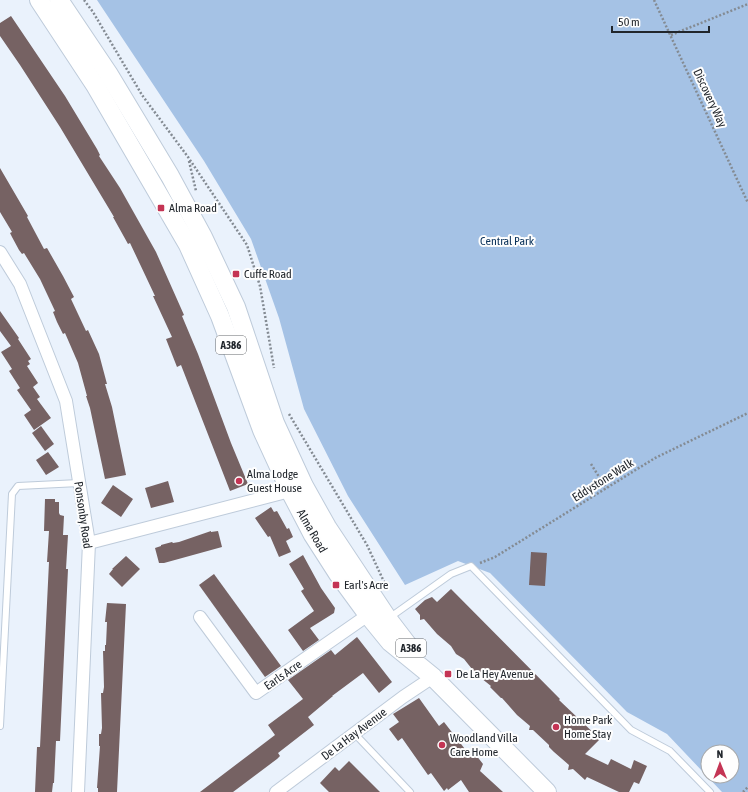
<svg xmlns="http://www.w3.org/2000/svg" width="748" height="792" viewBox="0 0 748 792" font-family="'Asap Condensed',sans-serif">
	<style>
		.green { fill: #a5c2e5; fill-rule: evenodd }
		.building { fill: #766263 }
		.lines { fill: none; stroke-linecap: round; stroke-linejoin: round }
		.service-casing { stroke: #becbda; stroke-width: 8 }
		.minor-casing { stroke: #becbda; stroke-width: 14 }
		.primary-casing { stroke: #becbda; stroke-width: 20 }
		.path { stroke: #848b93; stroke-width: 2.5; stroke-dasharray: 2 2; stroke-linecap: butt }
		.service { stroke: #fff; stroke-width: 6 }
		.minor { stroke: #fff; stroke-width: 12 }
		.primary { stroke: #fff; stroke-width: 18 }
		.poi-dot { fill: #c43454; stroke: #fefefe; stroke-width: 1.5 }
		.labels { text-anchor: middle; stroke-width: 4; stroke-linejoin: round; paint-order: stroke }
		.shield { fill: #fefefe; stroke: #63676b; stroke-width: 1 }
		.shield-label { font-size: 11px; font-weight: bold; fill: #21262c }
		.street-label { font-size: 12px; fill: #21262c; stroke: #fefefe }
		.poi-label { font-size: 12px; fill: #21262c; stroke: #fefefe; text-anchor: start }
		.park-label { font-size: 12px; fill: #09315a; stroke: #fefefe }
	</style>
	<rect width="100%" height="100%" fill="#eaf2fc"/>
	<path class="green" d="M97,0H748V792H722L667,734L627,712L490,573L458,561L405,585L348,496L304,409L279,318L251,239L204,161ZM708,752H732V776H708Z"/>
	<g class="building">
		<path d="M11,16L65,96L97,149L100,155L99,156L120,188L156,252L184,315L182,316L198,354L231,443L248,484L230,491L181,365L177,367L166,339L172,337L153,296H155L130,243L128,244L113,217H114L60,127L20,65L0,36V23Z"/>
		<path d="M0,168L28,216L27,217L44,249L47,248L63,276L74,297L71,299L86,331L88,330L99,354L107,384H105L112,407L126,475L105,479L90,408L86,396H87L78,363L65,333L63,334L57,322L53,312L55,311L40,279L24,253L22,254L19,250L12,237L10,233L12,232L0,212Z"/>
		<path d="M0,311L19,338L18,339L31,359L28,361L30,364L27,366L38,383L33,387L40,397L37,399L51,418L34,430L24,415L31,410L17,390L20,388L9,371L12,369L1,352L11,346L0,331Z"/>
		<path d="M41,426L54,444L45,451L32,433Z"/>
		<path d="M48,452L59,467L46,475L36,460Z"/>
		<path d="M168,481L174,502L151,508L145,488Z"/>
		<path d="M113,485L133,499L121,517L101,503Z"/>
		<path d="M45,499H55V502H59V513L60,515L64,516L63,535H68L66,569H68L60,741H56L54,783H53L52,792H35L37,747H40L49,562H47L49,531H44Z"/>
		<path d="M271,507L274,512L277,511L287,529L289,528L293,537L286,541L291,552L279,557L270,536L268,537L255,518Z"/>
		<path d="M211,531V532L218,531L222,547L164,563H159L155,548L161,546V545L172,542L173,543L179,542Z"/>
		<path d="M531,552L547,553L545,586L529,585Z"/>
		<path d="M303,555L321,588L335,608L334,613L310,628L319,640L303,651L288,630L314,611L301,591L304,589L289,564Z"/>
		<path d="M126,556L140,569L122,587L109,574L113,569H112Z"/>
		<path d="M214,574L281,666L265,677L199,585Z"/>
		<path d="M451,589L560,699L559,700L600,739L585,754L608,765L611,759L631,769L634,760L647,766L639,784L634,782L629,792H619L587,777L585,780L573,769L568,770L569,765L554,752L549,747V745L533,730H529L530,726L517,715L502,698H501L490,687L491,686L476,674L464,659L456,654L451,646L437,634L424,619L420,620V615L415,609L425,600L432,597L437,602Z"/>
		<path d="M107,603L126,604L117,792H98V788H97L100,746H99V734H101L102,728L101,693H103L104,687L103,651H105V645H106L107,622H105Z"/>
		<path d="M357,637L392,682L379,693L363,673L332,696H333L308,717L314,725L278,753L280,756L277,759L233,792H200L275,735L268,725L303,699L288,680L331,650L335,655Z"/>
		<path d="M419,698L439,726L444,722L468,753L472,750L483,764L480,771L503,792H469L461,780L448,790L447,788L444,791L431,773L428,775L402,738L398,741L389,729L399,722L393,714Z"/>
		<path d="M349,761L380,792H329L320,783L335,767L339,771Z"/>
	</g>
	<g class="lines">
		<defs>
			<g id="service">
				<path d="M389,618L451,574L471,566L631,730L670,751L710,792"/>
				<path d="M0,726L12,494L18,486L79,483"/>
				<path d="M354,733L410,792"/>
			</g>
			<g id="minor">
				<path d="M0,252L20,284L66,401L89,543L78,792"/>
				<path d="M89,543L290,491"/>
				<path d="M200,617L256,693L368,615"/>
				<path d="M276,792L403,697L433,677"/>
			</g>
			<g id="primary">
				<path d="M39,0L95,85L188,245L220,316L262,430L290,491L313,535L338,574L368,615L390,642L433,677L547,792"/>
				<path d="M59,0L108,73L170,176L203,237L236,307L275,423L304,486L327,527L388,619L414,653"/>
			</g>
		</defs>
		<use href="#service" class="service-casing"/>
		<use href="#minor" class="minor-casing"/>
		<use href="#primary" class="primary-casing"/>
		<g class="path">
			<path d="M84,0L93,12L142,95L188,157L247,245L260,286L274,368"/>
			<path d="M654,0L748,203"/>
			<path d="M671,35L748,4"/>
			<path d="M189,161L196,191"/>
			<path d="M289,414L367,545L385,584"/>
			<path d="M591,464L606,488"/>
			<path d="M480,563L495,557L655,458L748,413"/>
			<path d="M743,792L748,787"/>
		</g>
		<use href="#service" class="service"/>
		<use href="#minor" class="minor"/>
		<use href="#primary" class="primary"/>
	</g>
	<g class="poi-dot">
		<rect x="157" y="204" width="8" height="8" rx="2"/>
		<rect x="232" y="270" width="8" height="8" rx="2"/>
		<circle cx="239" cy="481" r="4"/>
		<rect x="332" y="581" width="8" height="8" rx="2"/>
		<rect x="444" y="670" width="8" height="8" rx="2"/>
		<circle cx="556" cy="727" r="4"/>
		<circle cx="442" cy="745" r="4"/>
	</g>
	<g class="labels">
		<g class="shield">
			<rect x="216" y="336" width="30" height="18" rx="3"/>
			<rect x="396" y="639" width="30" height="18" rx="3"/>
		</g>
		<g class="shield-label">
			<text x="231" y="349">A386</text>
			<text x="411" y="652">A386</text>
		</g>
		<g class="street-label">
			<text transform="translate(710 98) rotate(65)" y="4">Discovery Way</text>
			<text transform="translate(603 480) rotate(-32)" y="4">Eddystone Walk</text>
			<text transform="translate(83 515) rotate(82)" y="4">Ponsonby Road</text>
			<text transform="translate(312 531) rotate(60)" y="4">Alma Road</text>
			<text transform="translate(283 675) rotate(-35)" y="4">Earls Acre</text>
			<text transform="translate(354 734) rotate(-37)" y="4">De La Hay Avenue</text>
		</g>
		<g class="poi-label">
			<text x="169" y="212">Alma Road</text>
			<text x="244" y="278">Cuffe Road</text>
			<text x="247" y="478">Alma Lodge<tspan x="247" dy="14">Guest House</tspan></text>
			<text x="344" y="589">Earl's Acre</text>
			<text x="456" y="678">De La Hey Avenue</text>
			<text x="564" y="724">Home Park<tspan x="564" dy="14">Home Stay</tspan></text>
			<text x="450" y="742">Woodland Villa<tspan x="450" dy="14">Care Home</tspan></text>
		</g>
		<g class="park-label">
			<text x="507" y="245">Central Park</text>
		</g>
	</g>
	<g transform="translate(720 764) rotate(359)"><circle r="19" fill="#fefefe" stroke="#a6a8aa"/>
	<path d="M0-3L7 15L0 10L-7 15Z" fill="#c43454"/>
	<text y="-6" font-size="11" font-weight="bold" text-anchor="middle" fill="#21262c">N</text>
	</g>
	<path d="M612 26v6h97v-6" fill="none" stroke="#21262c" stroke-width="2"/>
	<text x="618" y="26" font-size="12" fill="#21262c" stroke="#fefefe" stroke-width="3" paint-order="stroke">50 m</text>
</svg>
